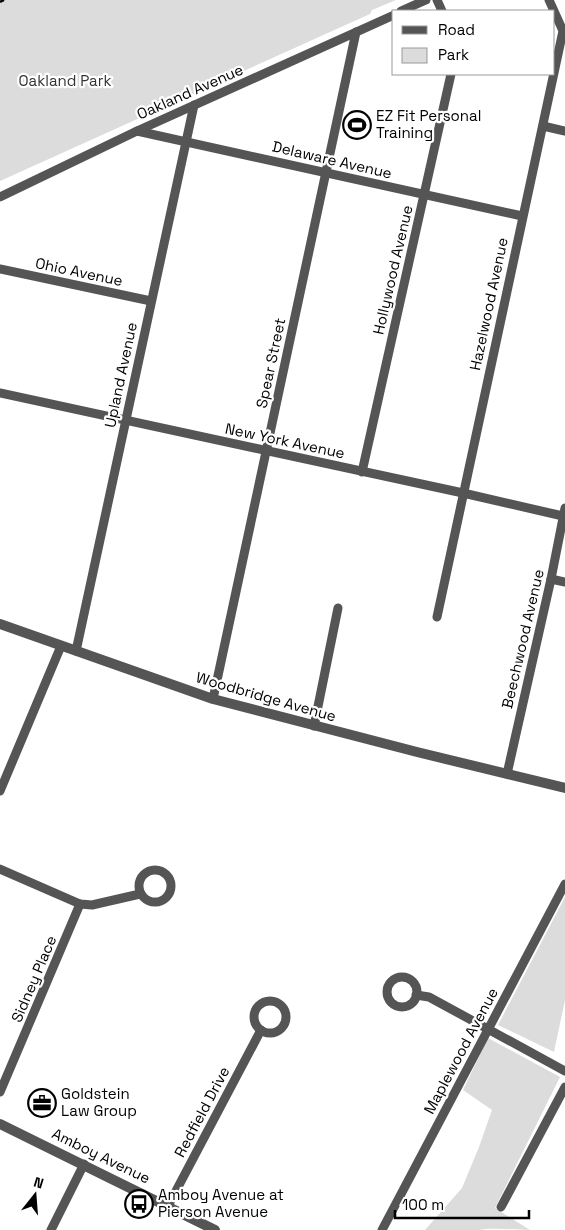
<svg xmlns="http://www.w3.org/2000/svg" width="565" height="1230" viewBox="0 0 565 1230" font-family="'Space Grotesk',sans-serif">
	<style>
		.green { fill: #dcdcdc }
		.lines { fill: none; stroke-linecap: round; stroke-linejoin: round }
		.minor { stroke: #555; stroke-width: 9 }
		.tertiary { stroke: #555; stroke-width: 10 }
		.rail { stroke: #000; stroke-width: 2.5; stroke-dasharray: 8 2.5 1 2.5; stroke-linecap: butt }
		.labels { text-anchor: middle; stroke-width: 4.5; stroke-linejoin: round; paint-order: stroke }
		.park-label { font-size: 15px; fill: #333; stroke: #fff }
		.street-label { font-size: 15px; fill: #000; stroke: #fff }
		.poi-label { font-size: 15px; fill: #000; stroke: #fff; text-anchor: start }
	</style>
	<rect width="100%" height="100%" fill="#fff"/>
	<g class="green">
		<path d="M0,0H396L372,10L370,14L0,181Z"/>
		<path d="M565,897V1000L554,1052L498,1025Z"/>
		<path d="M488,1038L560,1077L495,1208L530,1230C516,1230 491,1227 479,1230H425L462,1188L479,1147L492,1110L463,1090Z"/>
	</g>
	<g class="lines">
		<g class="minor">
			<path d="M437,0L442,11"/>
			<path d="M401,11L426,0"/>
			<path d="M543,126L565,131"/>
			<path d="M137,131L522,216"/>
			<path d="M0,197L137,131L394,15"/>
			<path d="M0,269L151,301"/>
			<path d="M0,393L463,493L563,516"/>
			<path d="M362,472L451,74"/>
			<path d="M551,579L565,582"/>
			<path d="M437,617L563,31L549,0"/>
			<path d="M76,651L194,105"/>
			<path d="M213,699L356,32"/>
			<path d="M314,726L338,608"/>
			<path d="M507,774L551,579L565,508"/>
			<path d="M0,791L61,646"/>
			<path d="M0,869L80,904L92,905L140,894"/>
			<circle cx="155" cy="886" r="16"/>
			<circle cx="402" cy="992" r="15"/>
			<path d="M416,995L429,997L565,1071"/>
			<circle cx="270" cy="1017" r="16"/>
			<path d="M0,1092L80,904"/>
			<path d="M168,1206L261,1030"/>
			<path d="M501,1207L565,1087"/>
			<path d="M51,1230L84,1164"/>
			<path d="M382,1230L565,884"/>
		</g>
		<g class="tertiary">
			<path d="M0,624L213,699L417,752L565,788"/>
			<path d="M0,1124L215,1230"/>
		</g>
		<path class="rail" d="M0,2L4,0"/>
	</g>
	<defs>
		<symbol id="stadium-ring" viewBox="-11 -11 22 22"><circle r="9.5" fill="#fff" stroke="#000" stroke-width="1.5"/><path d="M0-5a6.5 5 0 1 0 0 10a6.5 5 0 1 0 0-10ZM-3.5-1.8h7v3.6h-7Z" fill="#000"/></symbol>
		<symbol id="office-ring" viewBox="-11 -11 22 22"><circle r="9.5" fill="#fff" stroke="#000" stroke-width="1.5"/><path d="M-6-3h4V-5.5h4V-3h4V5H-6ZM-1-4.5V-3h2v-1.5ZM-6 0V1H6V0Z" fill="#000"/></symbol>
		<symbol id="bus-ring" viewBox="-11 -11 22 22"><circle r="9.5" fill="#fff" stroke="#000" stroke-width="1.5"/><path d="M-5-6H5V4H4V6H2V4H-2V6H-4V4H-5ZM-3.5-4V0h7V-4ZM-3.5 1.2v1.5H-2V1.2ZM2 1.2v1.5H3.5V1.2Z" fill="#000"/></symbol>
	</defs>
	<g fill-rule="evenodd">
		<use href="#stadium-ring" x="341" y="109" width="32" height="32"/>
		<use href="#office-ring" x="26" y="1087" width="32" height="32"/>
		<use href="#bus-ring" x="123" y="1188" width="32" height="32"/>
	</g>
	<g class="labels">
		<g class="park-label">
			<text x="65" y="86">Oakland Park</text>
		</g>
		<g class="street-label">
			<text transform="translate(190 92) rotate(-24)" y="5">Oakland Avenue</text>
			<text transform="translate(332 160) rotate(13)" y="5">Delaware Avenue</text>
			<text transform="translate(393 270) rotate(-77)" y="5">Hollywood Avenue</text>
			<text transform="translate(79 272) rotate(12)" y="5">Ohio Avenue</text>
			<text transform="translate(489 304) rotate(-78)" y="5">Hazelwood Avenue</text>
			<text transform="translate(271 363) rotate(-78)" y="5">Spear Street</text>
			<text transform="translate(121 375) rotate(-78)" y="5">Upland Avenue</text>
			<text transform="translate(285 441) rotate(12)" y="5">New York Avenue</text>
			<text transform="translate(523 639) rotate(-77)" y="5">Beechwood Avenue</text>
			<text transform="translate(266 697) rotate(16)" y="5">Woodbridge Avenue</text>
			<text transform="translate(34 979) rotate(-67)" y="5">Sidney Place</text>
			<text transform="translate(461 1051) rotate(-62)" y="5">Maplewood Avenue</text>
			<text transform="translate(202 1112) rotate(-62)" y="5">Redfield Drive</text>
			<text transform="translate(101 1156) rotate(26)" y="5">Amboy Avenue</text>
		</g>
		<g class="poi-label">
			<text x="376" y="121">EZ Fit Personal<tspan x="376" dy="17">Training</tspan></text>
			<text x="61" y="1099">Goldstein<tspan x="61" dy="17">Law Group</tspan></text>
			<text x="158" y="1200">Amboy Avenue at<tspan x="158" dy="17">Pierson Avenue</tspan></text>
		</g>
	</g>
	<rect x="392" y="10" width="162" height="65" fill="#ffffff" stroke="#999999"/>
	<rect x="402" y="26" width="25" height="8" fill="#555555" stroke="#999999"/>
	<text x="438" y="35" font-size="15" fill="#000000">Road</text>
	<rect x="402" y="48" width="25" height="15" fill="#dcdcdc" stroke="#999999"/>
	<text x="438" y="60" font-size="15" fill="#000000">Park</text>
	<g transform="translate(35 1195) rotate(17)" stroke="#ffffff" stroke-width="4" paint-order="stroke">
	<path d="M0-4L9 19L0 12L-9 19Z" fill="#000000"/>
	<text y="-8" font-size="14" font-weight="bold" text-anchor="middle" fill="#000000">N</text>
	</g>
	<path d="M395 1210v8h134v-8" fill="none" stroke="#000000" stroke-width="2.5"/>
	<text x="402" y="1210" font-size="15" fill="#000000" stroke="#ffffff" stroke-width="4" paint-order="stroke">100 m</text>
</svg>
